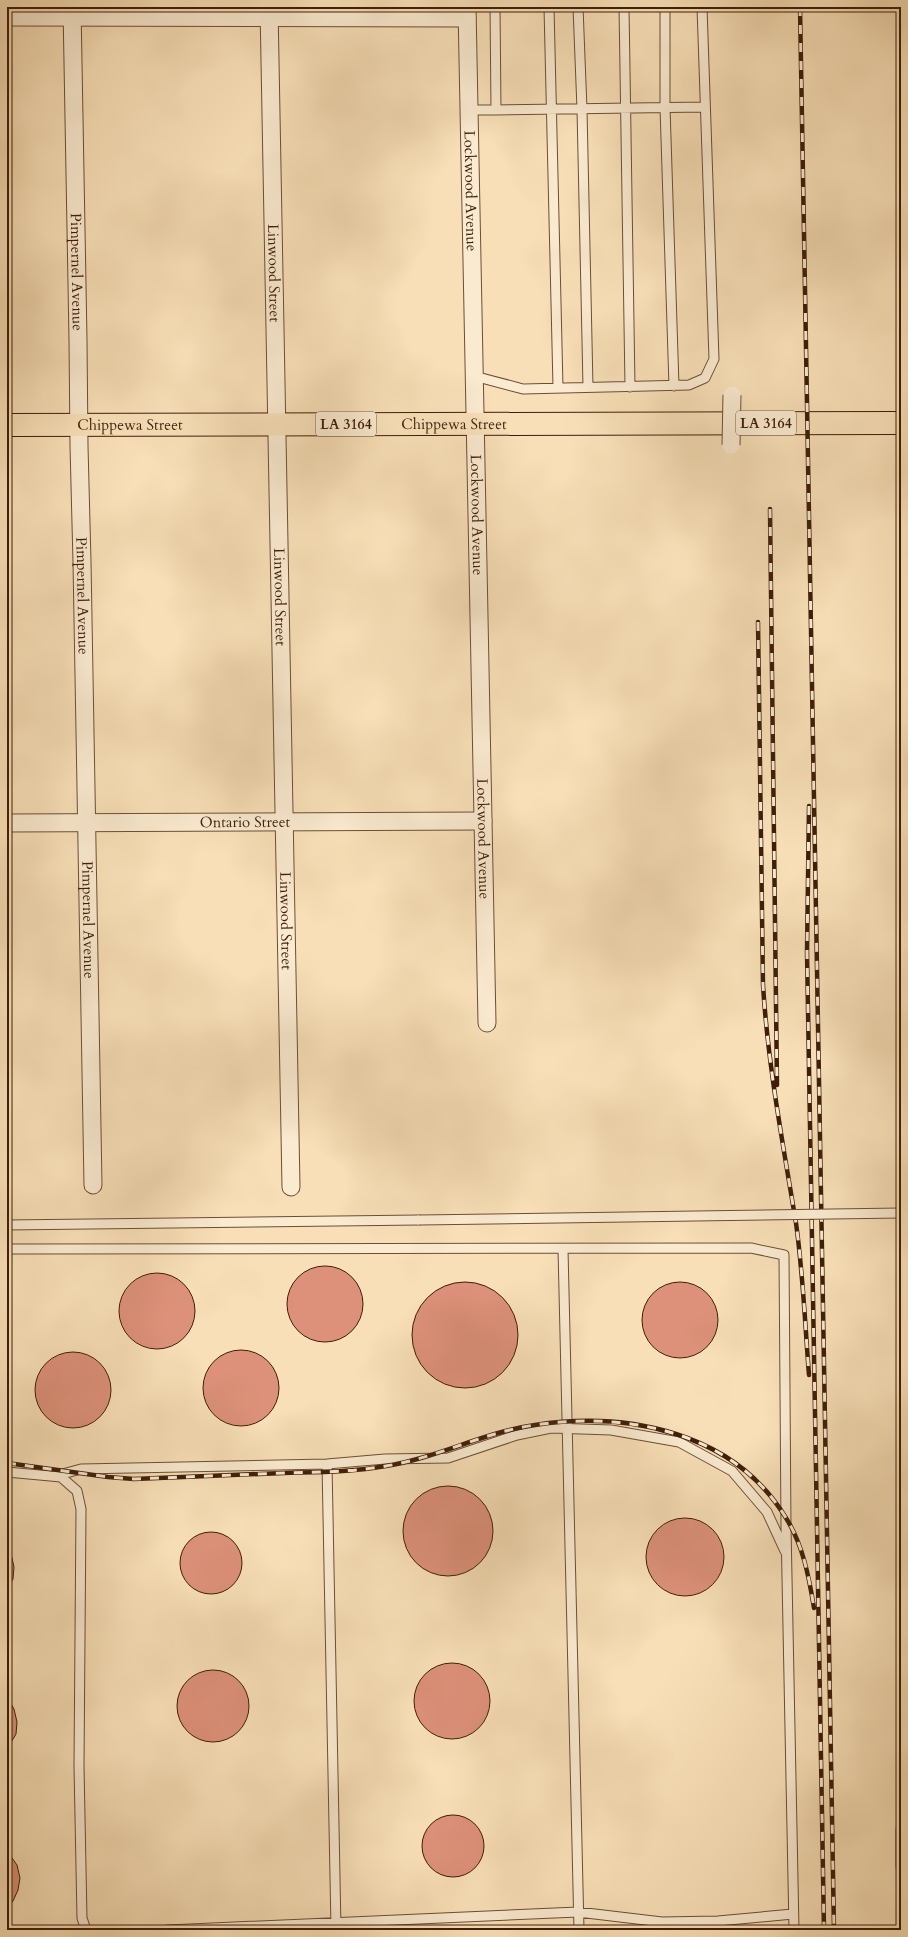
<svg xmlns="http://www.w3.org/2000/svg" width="908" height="1937" font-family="Cardo,serif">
  <rect width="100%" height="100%" fill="#f8dfb7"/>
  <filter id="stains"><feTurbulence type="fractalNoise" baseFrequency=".005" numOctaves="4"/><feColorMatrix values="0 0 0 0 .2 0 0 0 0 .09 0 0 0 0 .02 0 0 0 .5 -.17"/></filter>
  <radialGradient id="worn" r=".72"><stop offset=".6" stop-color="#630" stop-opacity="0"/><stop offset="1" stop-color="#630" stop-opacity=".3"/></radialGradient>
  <path fill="#dd917a" stroke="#3e1e08" d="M287 1304a38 38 0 1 1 76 0a38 38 0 1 1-76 0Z
    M119 1311a38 38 0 1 1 76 0a38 38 0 1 1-76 0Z
    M412 1335a53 53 0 1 1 106 0a53 53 0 1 1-106 0Z
    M642 1320a38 38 0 1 1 76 0a38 38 0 1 1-76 0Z
    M7,1321L10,1328V1340L7,1352Z
    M203 1388a38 38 0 1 1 76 0a38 38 0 1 1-76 0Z
    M35 1390a38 38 0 1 1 76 0a38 38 0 1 1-76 0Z
    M403 1531a45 45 0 1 1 90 0a45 45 0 1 1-90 0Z
    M646 1557a39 39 0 1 1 78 0a39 39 0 1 1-78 0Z
    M180 1563a31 31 0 1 1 62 0a31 31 0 1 1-62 0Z
    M7,1547L11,1554L14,1567L13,1579L7,1590Z
    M414 1701a38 38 0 1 1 76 0a38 38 0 1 1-76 0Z
    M177 1706a36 36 0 1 1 72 0a36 36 0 1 1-72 0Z
    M7,1697L14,1709L17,1722L16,1734L7,1749Z
    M422 1846a31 31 0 1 1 62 0a31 31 0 1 1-62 0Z
    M7,1851L17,1865L20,1878L18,1890L13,1901L7,1908Z"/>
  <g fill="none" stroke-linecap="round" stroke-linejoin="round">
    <defs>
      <path id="lane" d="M549,7L558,387
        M578,7L582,109L588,387
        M624,7L630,387
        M665,7V107L674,386
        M469,110H496L495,7
        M496,110L704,107
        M474,376L523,389L689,385L705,378L714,359L702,7
        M7,1225L419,1220
        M7,1249L751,1248L784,1255L786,1527L794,1930
        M563,1249L579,1930
        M327,1464L336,1929
        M7,1472L61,1477L77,1491L81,1509L79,1766L82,1918L86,1930
        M55,1476L81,1469L327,1464L385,1459L448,1458L517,1435L551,1428L611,1430L679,1442L732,1471L767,1512L785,1551
        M901,1829V1867
        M167,1930L578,1912L662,1922L718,1921L793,1914"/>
      <g id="street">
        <path id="s1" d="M72,7L78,340L79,446L82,562L93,1185"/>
        <path id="s2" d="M269,7L291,1187"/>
        <path id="s3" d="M467,7L487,1023"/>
        <path d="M7,17L467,18"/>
        <path id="s4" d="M7,823L483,821"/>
      </g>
      <g id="primary">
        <path id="s5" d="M7,425L901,423"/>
      </g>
    </defs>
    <use href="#lane" stroke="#6c4e34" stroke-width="11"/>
    <use href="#street" stroke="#6c4e34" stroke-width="19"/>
    <use href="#primary" stroke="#3e1e08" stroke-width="24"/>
    <use href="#lane" stroke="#faead0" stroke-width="9"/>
    <use href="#street" stroke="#faead0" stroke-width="17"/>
    <use href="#primary" stroke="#f8dfb7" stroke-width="22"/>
    <defs>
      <path id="rail" d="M800,7L834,1930
        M770,509L777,1085
        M758,622L763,985C768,1066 783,1144 796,1223C803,1273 805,1324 809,1375
        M809,806L807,952L824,1930
        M7,1463L108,1477L134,1479C184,1477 234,1475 284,1473C318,1472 353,1472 386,1466C437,1458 484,1432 535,1425C628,1411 734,1432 786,1518C803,1545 809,1577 814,1608"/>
    </defs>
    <use href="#rail" stroke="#3e1e08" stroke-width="4.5"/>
    <use href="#rail" stroke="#faead0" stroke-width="3" stroke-dasharray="9" stroke-linecap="butt"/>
    <defs>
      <path id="lane-bridge" d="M419,1220L901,1213"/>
      <path id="street-bridge" d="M731,445L732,395"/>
    </defs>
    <use href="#lane-bridge" stroke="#6c4e34" stroke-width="11" stroke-linecap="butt"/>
    <use href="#street-bridge" stroke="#6c4e34" stroke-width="19" stroke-linecap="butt"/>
    <use href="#lane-bridge" stroke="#faead0" stroke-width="9"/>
    <use href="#street-bridge" stroke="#faead0" stroke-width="17"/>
  </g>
  <g text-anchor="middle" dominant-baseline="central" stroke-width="3" stroke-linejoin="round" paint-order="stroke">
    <g fill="#faead0" stroke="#765b44" stroke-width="1">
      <rect x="736" y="411" width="60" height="24" rx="3"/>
      <rect x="316" y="412" width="60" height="24" rx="3"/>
    </g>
    <g font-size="14" font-weight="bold" fill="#3e1e08">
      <text x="766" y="423">LA 3164</text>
      <text x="346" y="424">LA 3164</text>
    </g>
    <g font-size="15" fill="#3e1e08" stroke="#faead0">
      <text stroke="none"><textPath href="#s3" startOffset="184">Lockwood Avenue</textPath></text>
      <text stroke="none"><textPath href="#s1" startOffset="265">Pimpernel Avenue</textPath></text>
      <text stroke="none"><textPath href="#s2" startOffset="266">Linwood Street</textPath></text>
      <text stroke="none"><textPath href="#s5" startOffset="123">Chippewa Street</textPath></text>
      <text stroke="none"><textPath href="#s5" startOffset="447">Chippewa Street</textPath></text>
      <text stroke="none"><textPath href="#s3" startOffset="508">Lockwood Avenue</textPath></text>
      <text stroke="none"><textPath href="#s1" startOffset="589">Pimpernel Avenue</textPath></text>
      <text stroke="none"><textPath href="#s2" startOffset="590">Linwood Street</textPath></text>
      <text stroke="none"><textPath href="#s4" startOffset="238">Ontario Street</textPath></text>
      <text stroke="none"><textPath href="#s3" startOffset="832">Lockwood Avenue</textPath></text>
      <text stroke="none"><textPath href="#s1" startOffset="913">Pimpernel Avenue</textPath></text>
      <text stroke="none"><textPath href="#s2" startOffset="914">Linwood Street</textPath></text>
    </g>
  </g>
  <rect width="908" height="1937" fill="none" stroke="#f8dfb7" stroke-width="24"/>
  <rect x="8" y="8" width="892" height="1921" fill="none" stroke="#3e1e08" stroke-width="2"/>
  <rect x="12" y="12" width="884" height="1913" fill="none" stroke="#3e1e08"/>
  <rect width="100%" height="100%" filter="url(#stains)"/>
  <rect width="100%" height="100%" fill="url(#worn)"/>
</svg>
